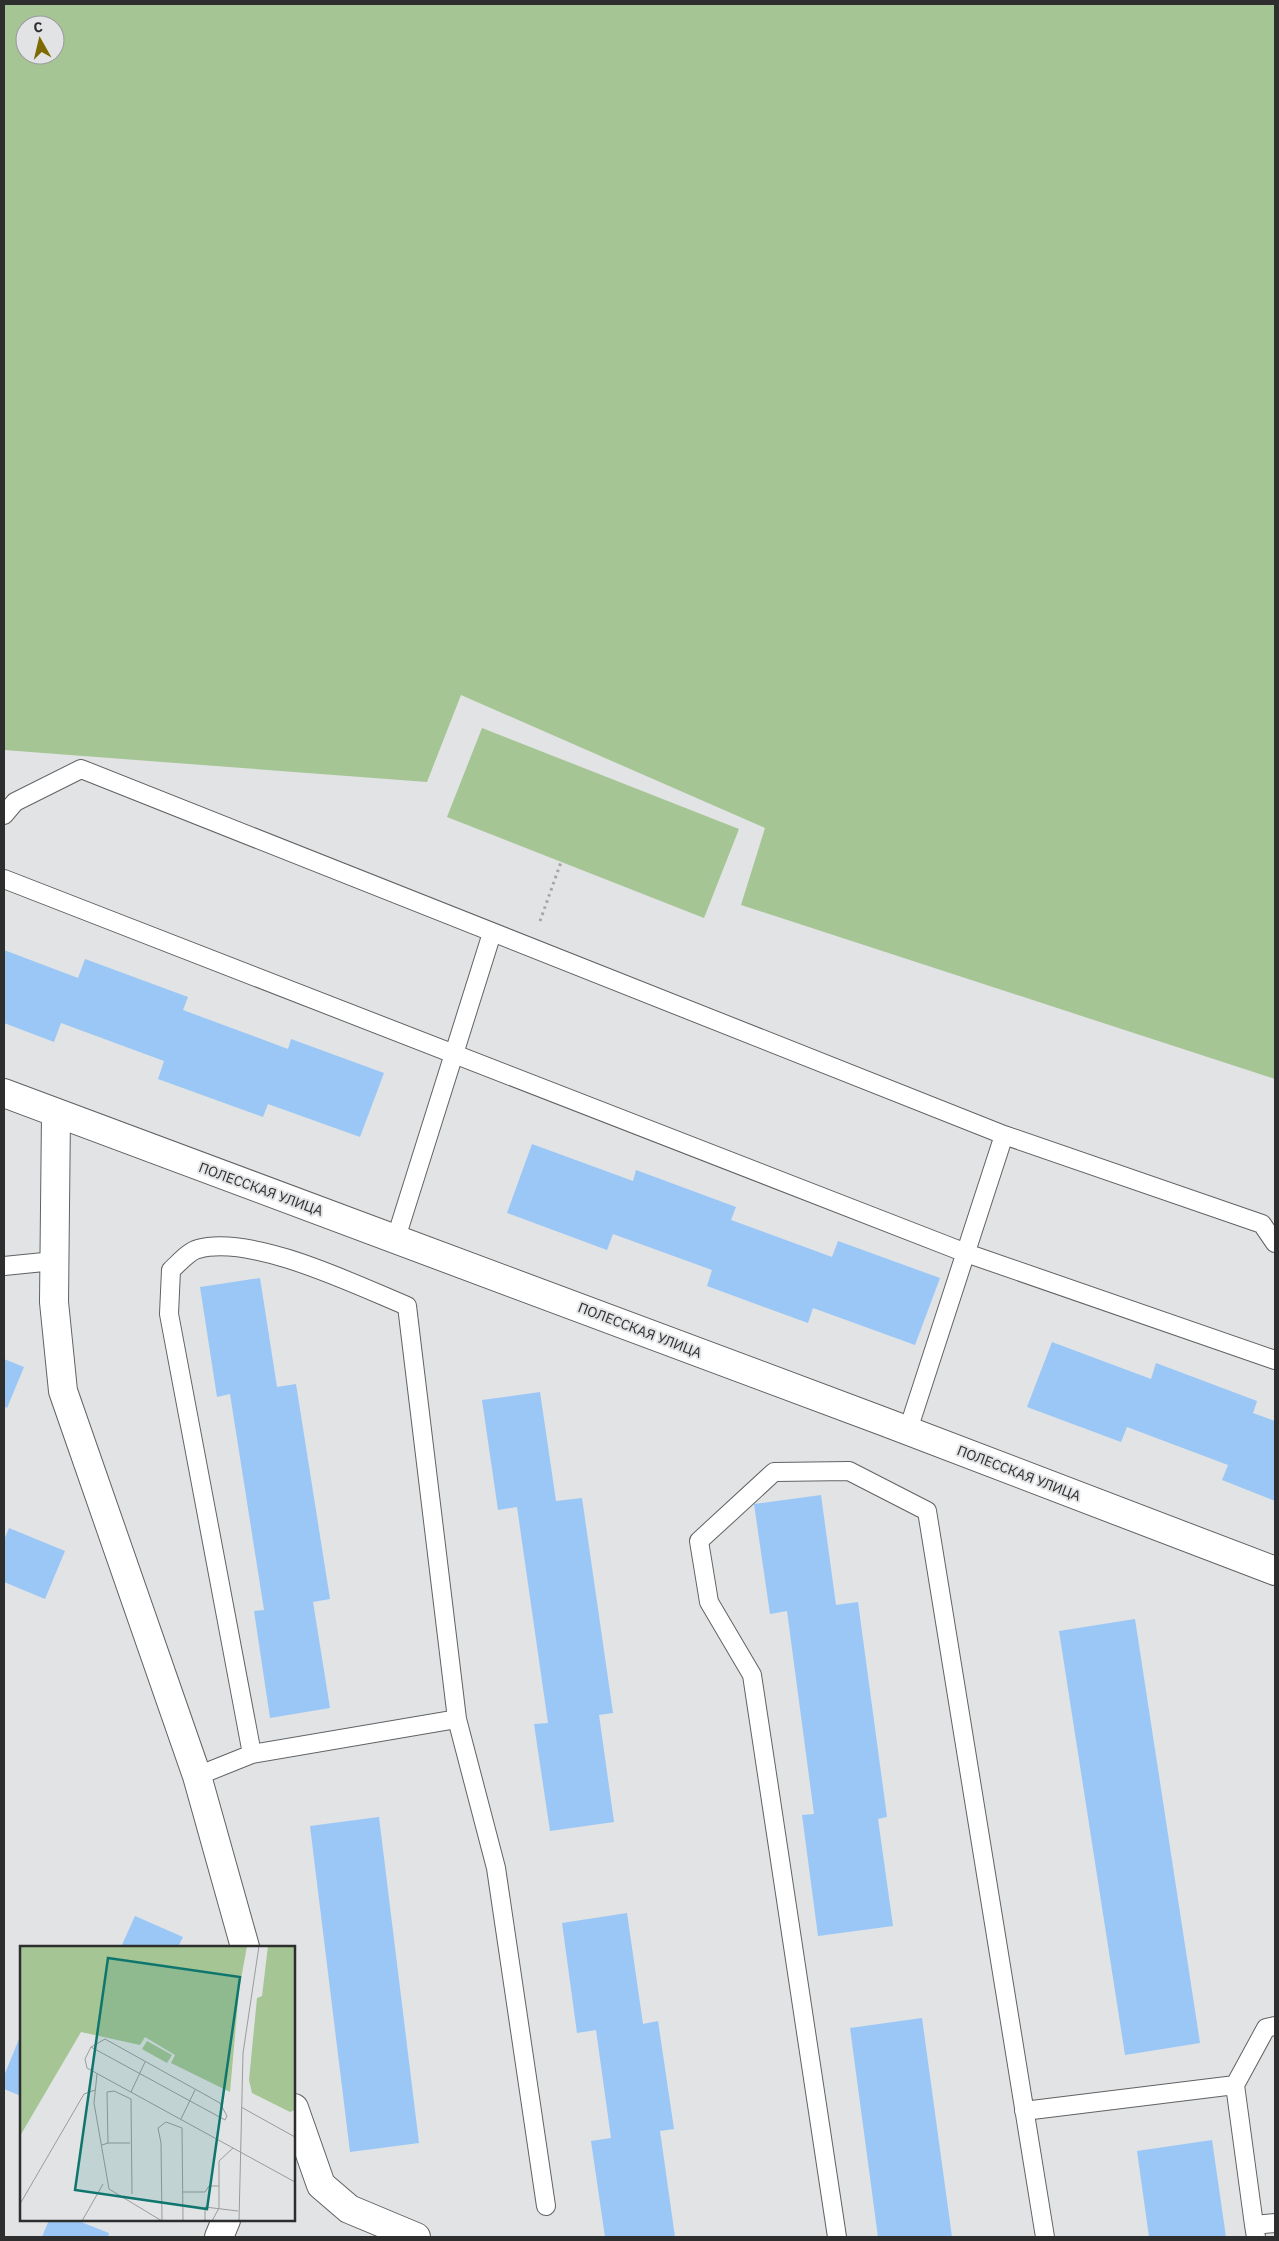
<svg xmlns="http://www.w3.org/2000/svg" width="1279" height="2241" font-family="'IBM Plex Sans',sans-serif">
  <rect width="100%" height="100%" fill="#e1e3e5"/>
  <path fill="#a6c595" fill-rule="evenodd" d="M4,4H1275V1079L741,905L765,828L461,695L427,782L4,750ZM25,25H55V55H25Z
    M482,728L739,829L704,918L447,817Z"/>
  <path fill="#9ac7f6" d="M4,950L78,978L85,959L188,997L183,1010L288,1049L291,1039L384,1073L360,1137L268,1104L263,1117L158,1079L164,1061L61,1023L54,1042L4,1023Z
    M532,1144L633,1181L636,1170L736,1207L731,1220L832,1257L838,1241L940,1278L915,1345L813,1308L808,1323L707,1286L712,1270L613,1234L607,1250L507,1213Z
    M260,1278L277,1387L296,1384L330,1599L313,1602L330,1708L270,1718L254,1611L264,1610L230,1394L217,1397L200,1287Z
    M1052,1342L1151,1379L1156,1363L1257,1401L1253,1413L1275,1421V1501L1222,1480L1228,1465L1127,1427L1121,1442L1027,1407Z
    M4,1359L24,1367L7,1408L4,1406Z
    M540,1392L556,1501L582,1498L613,1713L599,1715L614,1822L550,1831L534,1724L548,1723L517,1507L498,1510L482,1400Z
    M821,1495L836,1605L858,1602L887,1817L878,1819L893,1926L818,1936L802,1815L814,1814L787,1611L770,1614L754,1504Z
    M9,1528L65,1551L45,1599L4,1582V1540Z
    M1135,1619L1200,2043L1125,2055L1059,1631Z
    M379,1817L419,2143L350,2152L310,1826Z
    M627,1913L643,2024L658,2021L674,2129L660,2131L675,2237H605L591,2141L611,2138L596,2030L577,2033L562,1923Z
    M135,1916L183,1937L178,1947H121Z
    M922,2018L952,2237H878L850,2028Z
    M19,2039L21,2040V2096L4,2089V2076Z
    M1212,2140L1226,2237H1149L1137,2151Z
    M49,2220H76L109,2233L108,2237H42Z"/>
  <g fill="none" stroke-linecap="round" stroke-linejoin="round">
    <defs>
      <path id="service" d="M4,815L15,802L81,769L1004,1135L1262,1224L1275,1243
        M4,879L966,1253L1275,1360
        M396,1238L492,933
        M4,1266L54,1261
        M908,1430L1004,1135
        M252,1754L457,1719
        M197,1776L252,1754L169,1314L171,1270C178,1264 189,1251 198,1249C252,1234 356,1285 407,1306L457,1719L496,1868L546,2206
        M1235,2085L1254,2225
        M1024,2111L1235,2085L1266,2028L1275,2026
        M837,2237L752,1675L709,1602L699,1541L774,1472L849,1471L927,1511L1045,2237
        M1256,2237L1254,2225L1275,2223"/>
      <path id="minor" d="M4,1093L885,1422L1275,1571
        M56,1114L54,1302L63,1391L197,1776L245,1947
        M294,2108L321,2185L349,2209L416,2237
        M219,2237L226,2220"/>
    </defs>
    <use href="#service" stroke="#616264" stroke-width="20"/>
    <use href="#minor" stroke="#616264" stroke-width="30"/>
    <path stroke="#a4a5a7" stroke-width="3" stroke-dasharray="2.5 4" stroke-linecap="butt" d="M540,921L561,862"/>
    <use href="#service" stroke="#fff" stroke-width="18"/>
    <use href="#minor" stroke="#fff" stroke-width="28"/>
  </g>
  <g text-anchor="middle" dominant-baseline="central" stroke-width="4" stroke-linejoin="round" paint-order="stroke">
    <g font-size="14" fill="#2e2e2f" stroke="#e1e3e5">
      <text transform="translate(261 1189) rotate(20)">ПОЛЕССКАЯ УЛИЦА</text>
      <text transform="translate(640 1330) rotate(21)">ПОЛЕССКАЯ УЛИЦА</text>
      <text transform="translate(1019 1473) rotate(21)">ПОЛЕССКАЯ УЛИЦА</text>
    </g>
  </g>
  <g transform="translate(20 1946)">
    <rect width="275" height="275" fill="#e1e3e5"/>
    <path d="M0,0H227L219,44L210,146L151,117L155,109L125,91L120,99L61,86L0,190ZM248,0H275V164L270,166L232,147L229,134L237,52L242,50ZM127,95L152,109L147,117L122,103Z" fill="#a6c595"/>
    <path fill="none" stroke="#999b9c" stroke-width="1" d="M71,101L205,174L207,170L200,157L85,93L71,101L65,113L67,122L275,236M77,128L74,157L89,243L142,275M111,146L125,116M221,161L275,191M161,173L175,144M88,197H110M82,199L88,197L87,146L94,145L111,153L112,248M163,246H185L189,240H199M0,258L64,148L75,144M62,275L83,238M142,275L141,197L138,182L146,176L162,182L163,275M185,275V261L218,265M192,275L199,262V215L213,202M219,275L223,107L239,0"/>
    <path fill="#0f766e" fill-opacity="0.15" stroke="#0f766e" stroke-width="2.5" d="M88,12L220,31L187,263L55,244Z"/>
    <rect width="275" height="275" fill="none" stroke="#2e2e2f" stroke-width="2.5"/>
  </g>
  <rect width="1279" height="2241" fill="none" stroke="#2e2e2f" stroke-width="10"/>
  <g transform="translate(40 40) rotate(352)"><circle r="24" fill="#e1e3e5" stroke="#999b9c"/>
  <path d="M0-4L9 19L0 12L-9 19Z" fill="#7e6a02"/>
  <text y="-8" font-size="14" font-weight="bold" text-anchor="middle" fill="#2e2e2f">С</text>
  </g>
</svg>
